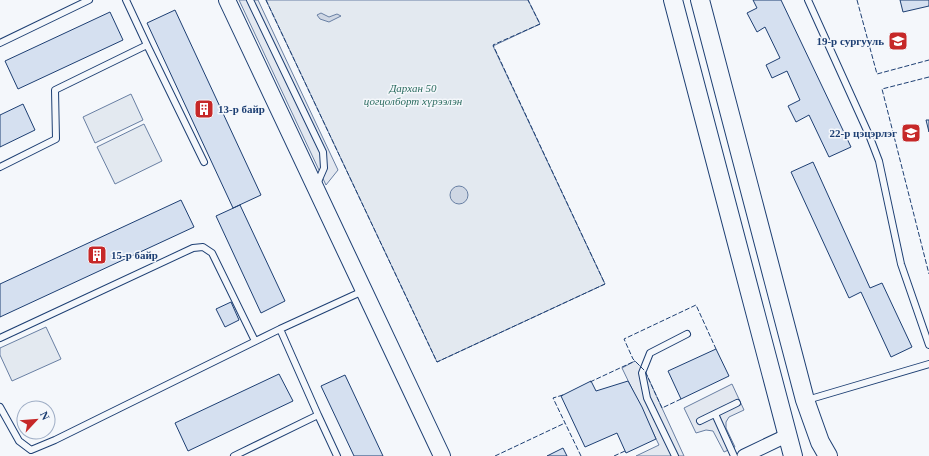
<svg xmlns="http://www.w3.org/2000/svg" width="929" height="456" font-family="'Times New Roman',serif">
  <rect width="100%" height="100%" fill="#f4f7fb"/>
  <path fill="#e3e9f0" stroke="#687fa3" d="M266,0H528L540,24L493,46L605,284L437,362Z
    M131,94L143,120L95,143L83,117Z
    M144,124L162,161L115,184L97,147Z
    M46,327L61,359L12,381L0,355V348Z"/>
  <path fill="#e3e8f0" stroke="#687fa3" d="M239,0H258L338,170L326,185Z
    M635,361L645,371L684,456H636L659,445L622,368Z
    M732,384L744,410L729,417L726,422V428L735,447L724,452L713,431L706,430L696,433L684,408Z"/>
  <path fill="#cfd7e4" stroke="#687fa3" d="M321,13L329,17L337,14L341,16L329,22L320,19L317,15Z
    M450 195a9 9 0 1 1 18 0a9 9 0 1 1-18 0Z"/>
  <path fill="#d5e0f0" stroke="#1d3f73" d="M753,0H781L851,147L829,157L809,115L796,122L788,106L800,100L787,71L772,78L766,65L780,58L765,27L757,32L747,13L757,8Z
    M900,0H929V6L903,12Z
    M175,10L261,195L233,208L147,23Z
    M110,12L123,40L18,89L5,61Z
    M23,104L35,130L0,147V115Z
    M926,120H929V132Z
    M813,162L870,288L882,283L912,347L891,357L861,292L849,298L791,172Z
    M181,200L194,227L0,317V284Z
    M240,205L285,301L261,313L216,216Z
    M231,302L239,320L225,327L216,309Z
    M716,349L729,376L681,399L668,371Z
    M279,374L293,401L188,451L175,423Z
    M345,375L383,456H354L321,386Z
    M591,381L596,391L628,381L642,407L656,439L626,453L617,433L585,447L561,396Z
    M563,448L567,456H547Z"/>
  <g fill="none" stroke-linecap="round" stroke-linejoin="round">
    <defs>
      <path id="service" d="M250,0L323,152L324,168L317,184
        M808,0L869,135L879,161L901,264L929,345
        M0,43L89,0
        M147,45L204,162
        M0,167L56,139L55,90L147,45L126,0
        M0,338L193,248L203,247L212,253L255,341
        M807,400L929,364
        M0,407L19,441L31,450L55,440L280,329
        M715,414L734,456
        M318,415L337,456
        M700,421L737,403
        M234,456L318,415L280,329L363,291
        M675,456L647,398L642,373L650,353L687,334"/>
      <path id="minor" d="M744,456L786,436"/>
      <path id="tertiary" d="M227,0L442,456"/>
      <path id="secondary" d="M673,0L793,456
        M700,0L805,400L820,442L828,456"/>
    </defs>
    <use href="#service" stroke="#1d3f73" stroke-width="8"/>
    <use href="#minor" stroke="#1d3f73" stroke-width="15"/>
    <use href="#tertiary" stroke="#1d3f73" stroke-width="18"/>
    <use href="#secondary" stroke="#1d3f73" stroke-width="20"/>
    <use href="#service" stroke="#f4f7fb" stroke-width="6"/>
    <use href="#minor" stroke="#f4f7fb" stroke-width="13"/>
    <use href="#tertiary" stroke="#f4f7fb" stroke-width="16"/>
    <use href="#secondary" stroke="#f4f7fb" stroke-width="18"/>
    <path stroke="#1d3f73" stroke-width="1" stroke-dasharray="5 2" stroke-linecap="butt" d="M266,0L437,362L605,284L493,45L540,24L528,0
      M857,0L877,74L929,60
      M929,77L882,89L929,274
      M590,382L635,361
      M563,395L553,398L581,456
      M681,399L662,408L645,371L633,359L624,339L696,305L716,349
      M495,456L565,423
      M614,456L625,451"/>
  </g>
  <defs>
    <symbol id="school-square" viewBox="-11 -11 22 22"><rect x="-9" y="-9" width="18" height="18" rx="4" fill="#c62828" stroke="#f4f7fb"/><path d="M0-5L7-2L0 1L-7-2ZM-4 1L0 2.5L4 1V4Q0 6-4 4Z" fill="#fff"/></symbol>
    <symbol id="building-square" viewBox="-11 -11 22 22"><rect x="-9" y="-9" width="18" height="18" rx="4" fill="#c62828" stroke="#f4f7fb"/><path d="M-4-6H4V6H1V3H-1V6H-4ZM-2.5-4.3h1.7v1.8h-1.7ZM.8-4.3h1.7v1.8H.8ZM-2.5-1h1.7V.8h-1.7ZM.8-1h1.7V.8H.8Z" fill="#fff"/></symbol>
  </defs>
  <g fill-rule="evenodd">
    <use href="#school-square" x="887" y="30" width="22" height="22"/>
    <use href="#building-square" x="193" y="98" width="22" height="22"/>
    <use href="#school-square" x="900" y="122" width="22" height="22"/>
    <use href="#building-square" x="86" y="244" width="22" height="22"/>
  </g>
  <g text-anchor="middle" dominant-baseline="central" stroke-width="3" stroke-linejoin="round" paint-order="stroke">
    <g font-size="11" font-weight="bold" fill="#1d3f73" stroke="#f4f7fb" text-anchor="end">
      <text x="884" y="41">19-р сургууль</text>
      <text x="218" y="109" text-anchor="start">13-р байр</text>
      <text x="897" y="133">22-р цэцэрлэг</text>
      <text x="111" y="255" text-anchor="start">15-р байр</text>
    </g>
    <g font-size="11" font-style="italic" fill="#2c6c60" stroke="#f4f7fb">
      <text x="413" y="88">Дархан 50<tspan x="413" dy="13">цогцолборт хүрээлэн</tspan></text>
    </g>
  </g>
  <g transform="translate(36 420) rotate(64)"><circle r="19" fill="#f4f7fb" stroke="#9eadc5"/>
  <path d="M0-3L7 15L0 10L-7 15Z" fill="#c62828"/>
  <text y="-6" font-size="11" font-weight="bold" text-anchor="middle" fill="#1d3f73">N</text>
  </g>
</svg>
